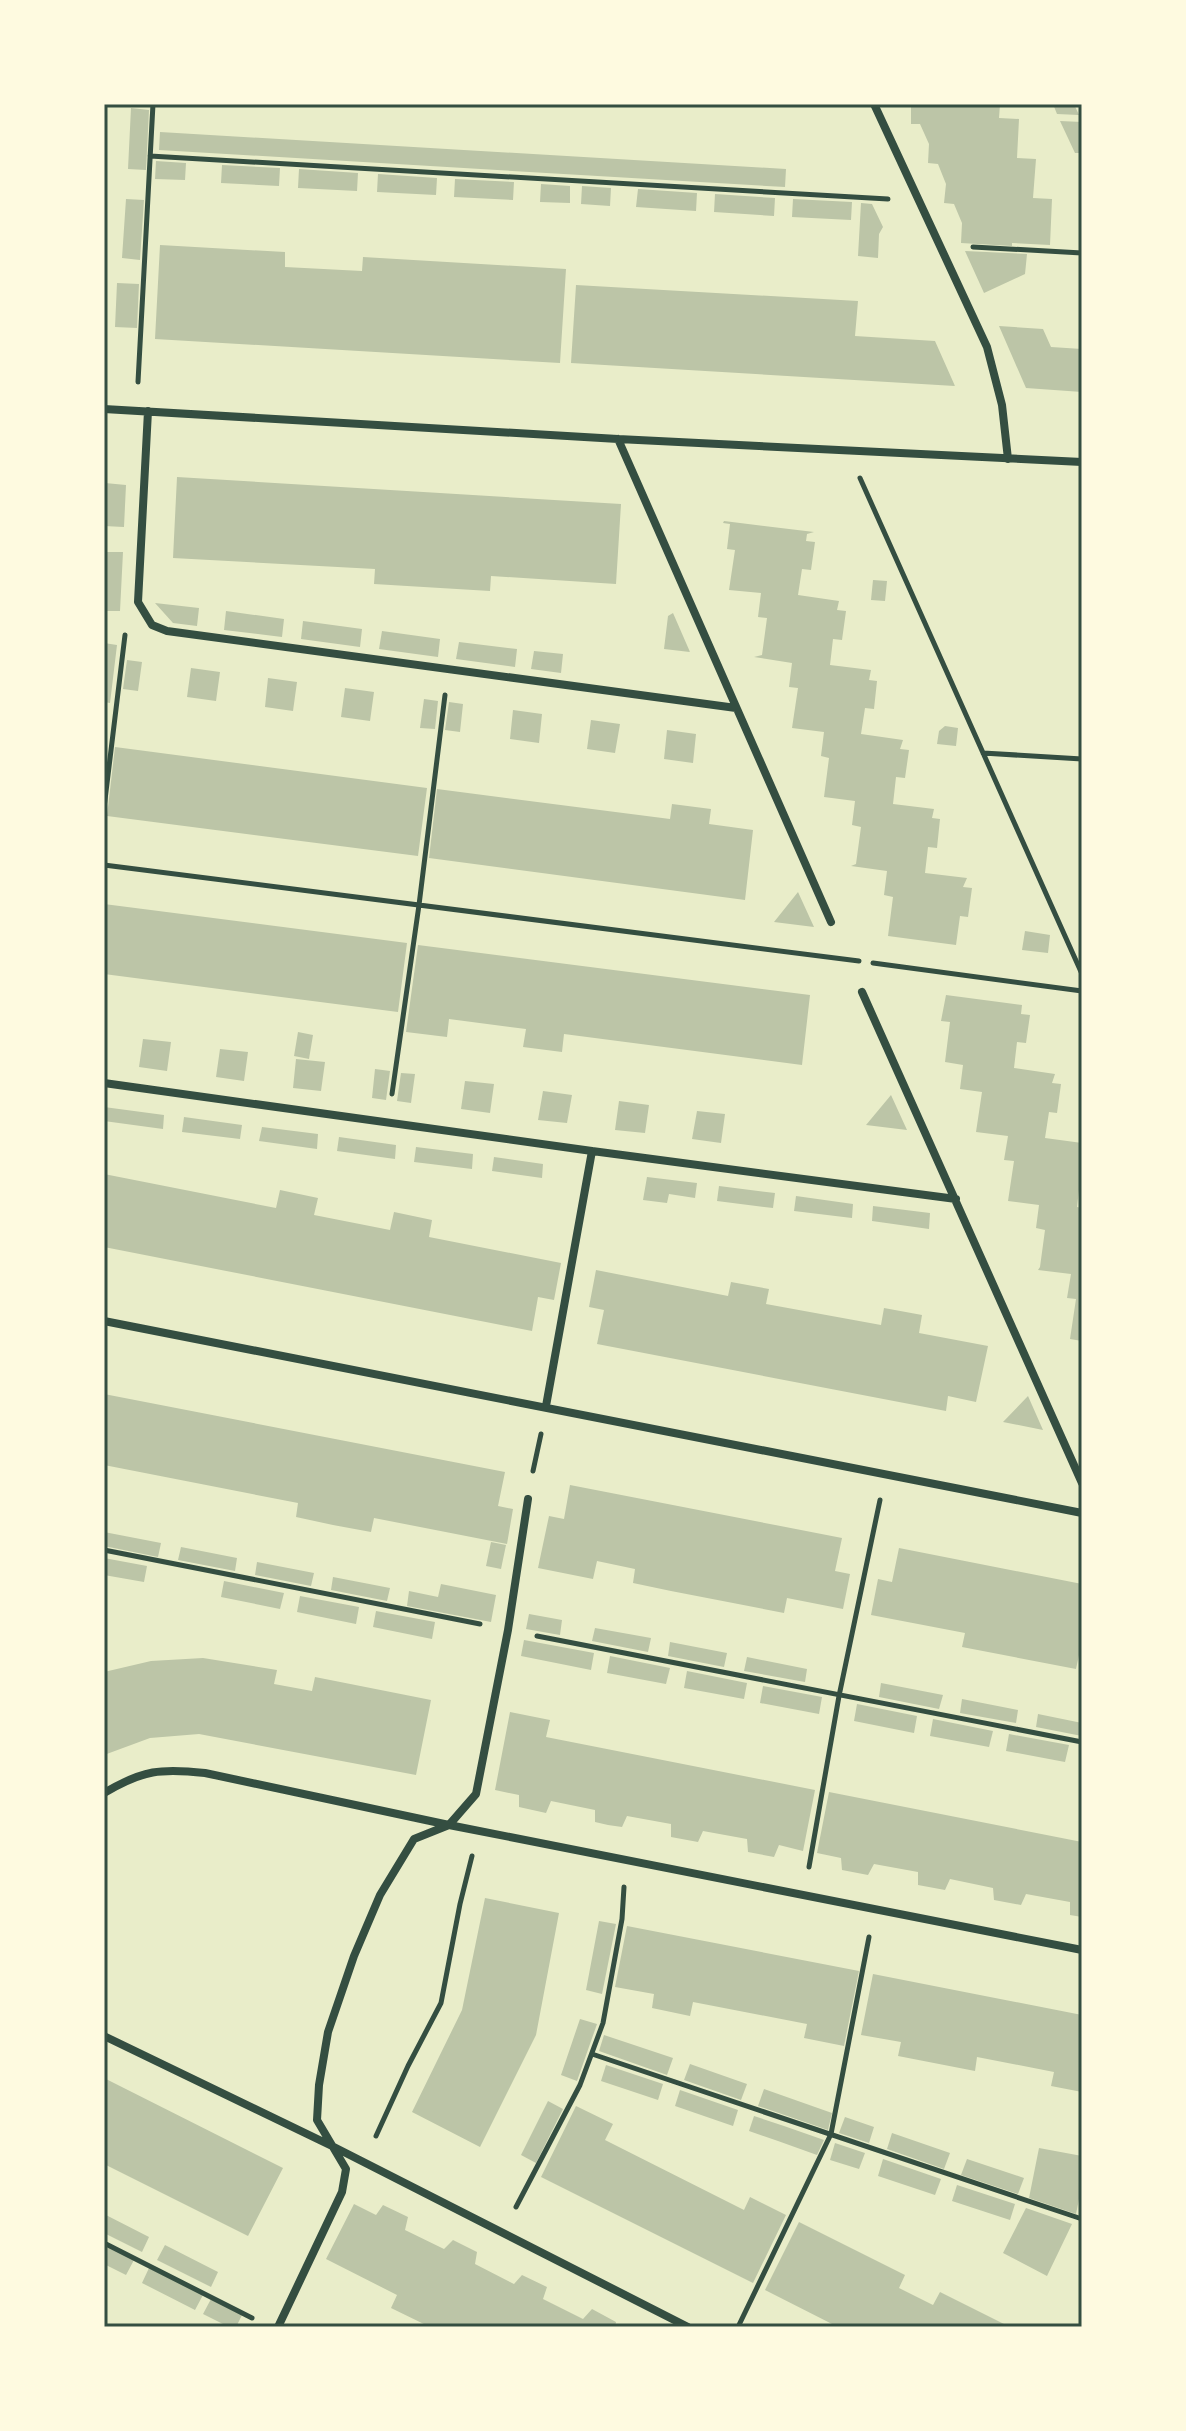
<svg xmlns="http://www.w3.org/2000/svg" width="1186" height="2431" font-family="'Titillium Web',sans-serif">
  <rect width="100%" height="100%" fill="#e9edc9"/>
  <path fill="#bcc5a7" d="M911,104H1000L999,118L1019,119L1017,158L1036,159L1033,198L1052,199L1050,245L1012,243V246L961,243L962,223L954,204L944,203L946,184L938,164L928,163L929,144L920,124H911Z
    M1053,104H1074L1079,115L1057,114Z
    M131,108L149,110L146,170L128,169Z
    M1060,121L1082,122V153H1075Z
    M160,132L786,169L785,187L159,150Z
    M156,161L186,163L185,180L155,179Z
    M222,165L280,168L279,186L221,183Z
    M299,169L358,173L357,191L298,188Z
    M378,174L437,178L436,195L377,192Z
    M455,179L514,182L513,200L454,197Z
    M541,184L570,186V203L540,202Z
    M582,186L611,188L610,206L581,204Z
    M638,189L697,193L696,211L636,207Z
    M715,194L775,198L774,216L714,212Z
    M126,199L144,200L140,260L122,258Z
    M793,199L852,202L851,220L792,217Z
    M861,203L872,204L883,227L879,234L878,258L858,256Z
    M160,245L285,252V267L362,271L363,257L566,269L560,363L155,339Z
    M965,251L1027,254L1025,274L984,293Z
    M117,283L139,284L137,328L115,327Z
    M576,285L858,301L855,336L935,341L955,386L571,363Z
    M999,326L1043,329L1051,347L1082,349V392L1026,388Z
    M177,477L621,504L616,584L491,576L490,591L374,584L375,569L173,558Z
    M105,483L126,485L124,527L104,526Z
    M724,521L814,532L807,534L806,541L815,542L811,570L802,569L798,595L839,601L837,610L846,611L842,640L833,639L830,665L871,670L869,680L877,681L874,709L865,708L861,734L903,740L900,749L909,750L905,778L896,777L893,804L934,809L932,818L940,819L937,848L928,847L925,873L967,878L963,887L972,888L968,917L960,916L956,945L888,936L893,897L884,895L887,871L851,866L856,864L861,827L852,825L855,801L824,797L829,758L821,756L824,732L792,728L798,688L789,687L792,663L754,657L762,655L767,618L758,617L761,593L729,590L735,550L727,549L730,524L723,523Z
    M105,552H123L120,611H104Z
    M873,580L887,581L885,601L871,600Z
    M155,603L199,608L197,626L173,623Z
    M226,611L284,619L282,637L224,630Z
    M673,613L690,652L664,649L668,616Z
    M303,621L362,629L360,647L301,639Z
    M382,631L440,639L438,657L379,649Z
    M459,642L517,649L515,667L456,659Z
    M104,643L117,645L110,703L104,702Z
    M534,651L563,654L561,673L531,669Z
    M127,660L142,662L138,691L123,689Z
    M191,668L220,672L216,701L187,697Z
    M268,678L297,682L293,711L265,707Z
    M345,688L374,692L370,721L341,717Z
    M424,699L438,701L435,729L420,728Z
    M449,702L463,704L460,732L445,730Z
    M513,710L542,714L539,743L510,739Z
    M591,720L620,724L615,753L587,749Z
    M945,726L958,728L956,746L937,744L939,731Z
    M667,730L696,734L693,763L664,759Z
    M115,747L427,788L418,856L107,816Z
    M437,789L670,819L672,804L711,809L709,824L753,830L745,900L429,858Z
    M798,892L814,927L774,922Z
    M104,904L407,943L398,1012L104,974Z
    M1025,931L1050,935L1048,953L1022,950Z
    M418,945L810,995L802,1065L564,1034L562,1052L523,1047L526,1029L449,1019L447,1037L406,1032Z
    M946,995L1022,1005L1021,1014L1030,1015L1026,1043L1017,1042L1014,1068L1055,1074L1052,1083L1061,1084L1057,1113L1049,1112L1045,1138L1082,1143V1181H1080L1077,1207L1082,1208V1341L1070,1339L1076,1299L1067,1298L1071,1274L1038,1270L1040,1267L1045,1230L1036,1228L1039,1205L1008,1201L1014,1161L1004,1160L1008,1136L976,1132L982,1092L960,1089L963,1065L945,1062L950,1022L941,1021Z
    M298,1032L313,1035L309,1059L294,1056Z
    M143,1039L171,1042L167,1071L139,1067Z
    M220,1049L248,1052L244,1081L216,1077Z
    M296,1059L325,1062L321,1091L293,1088Z
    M375,1069L390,1071L386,1100L372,1098Z
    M401,1073L415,1074L411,1103L397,1101Z
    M465,1081L494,1084L490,1113L461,1109Z
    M543,1091L572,1095L567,1123L538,1120Z
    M891,1095L907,1130L866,1125Z
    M619,1101L649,1105L645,1133L615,1130Z
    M104,1107L164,1115L163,1129L104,1121Z
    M697,1111L725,1114L721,1143L692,1139Z
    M184,1117L242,1125L240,1139L182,1132Z
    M262,1127L318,1134L317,1149L259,1141Z
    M339,1137L396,1145L395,1159L337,1151Z
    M416,1147L473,1154L472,1169L414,1162Z
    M494,1157L543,1164L542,1178L492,1171Z
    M104,1174L276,1208L280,1190L318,1198L314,1215L390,1230L394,1212L432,1220L429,1237L561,1263L554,1300L538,1297L532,1331L104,1247Z
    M647,1177L697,1183L695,1198L669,1194L667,1203L643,1200Z
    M719,1186L775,1193L773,1208L717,1201Z
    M796,1196L853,1204L852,1218L794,1211Z
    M873,1206L930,1213L929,1229L872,1221Z
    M596,1270L728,1296L731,1282L769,1289L766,1304L881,1325L884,1308L922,1315L919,1333L988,1346L976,1402L948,1396L946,1411L597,1344L604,1310L589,1307Z
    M104,1394L505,1472L498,1506L513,1509L507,1544L374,1518L371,1532L333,1525L296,1517L298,1503L104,1465Z
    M1028,1396L1043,1430L1003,1422Z
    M570,1485L842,1538L835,1571L850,1574L843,1609L787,1598L784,1613L671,1591L633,1583L635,1569L597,1561L593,1579L538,1568L549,1516L564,1519Z
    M104,1532L161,1543L158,1557L104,1546Z
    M491,1542L506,1545L501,1569L486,1566Z
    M181,1547L237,1558L235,1571L178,1560Z
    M899,1548L1082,1584V1656L1079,1655L1076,1669L962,1647L965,1633L871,1615L878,1579L892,1582Z
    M104,1558L147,1566L144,1582L104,1575Z
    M257,1562L314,1573L311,1586L255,1575Z
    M333,1577L390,1588L387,1601L331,1590Z
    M224,1581L284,1593L280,1609L221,1597Z
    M441,1584L496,1595L491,1622L407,1606L409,1591L438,1597Z
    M300,1596L359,1607L356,1624L297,1612Z
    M376,1611L435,1622L432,1639L373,1627Z
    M529,1614L562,1620L560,1635L526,1629Z
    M595,1628L651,1638L648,1652L592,1641Z
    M524,1640L594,1653L591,1670L521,1656Z
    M670,1642L727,1653L724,1667L668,1656Z
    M610,1656L670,1668L666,1684L607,1673Z
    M747,1657L807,1669L805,1682L744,1671Z
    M203,1658L277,1670L274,1684L312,1691L315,1677L431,1700L416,1775L199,1734L150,1738L104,1755V1672L151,1661Z
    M687,1671L747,1683L744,1699L684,1688Z
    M881,1683L943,1695L939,1709L879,1697Z
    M763,1686L822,1697L819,1714L760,1703Z
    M962,1699L1018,1710L1016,1723L960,1713Z
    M857,1704L917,1716L914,1733L854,1721Z
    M510,1712L550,1720L546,1737L815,1790L803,1851L779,1845L774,1857L748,1852L747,1839L703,1831L698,1842L671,1837V1824L627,1816L622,1827L608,1825L595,1822V1810L551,1801L546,1813L519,1807V1795L495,1790Z
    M1038,1714L1082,1723V1736L1036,1727Z
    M933,1719L993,1731L989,1747L930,1736Z
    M1009,1734L1069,1745L1065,1762L1006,1751Z
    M829,1792L1082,1842V1917L1070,1915V1902L1026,1894L1021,1905L994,1900L993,1888L950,1879L945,1890L918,1885V1872L874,1864L868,1875L842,1870L841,1858L817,1853Z
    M485,1898L559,1913L536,2035L480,2147L412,2112L462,2010Z
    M599,1921L616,1924L602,1994L586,1990Z
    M627,1926L859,1971L844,2046L804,2038L807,2024L693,2002L690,2016L652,2008L654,1994L615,1987Z
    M873,1974L1082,2015V2092L1051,2086L1054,2072L977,2057L975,2071L898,2056L901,2042L861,2035Z
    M580,2019L597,2024L577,2081L561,2075Z
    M604,2035L673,2058L667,2075L599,2051Z
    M690,2064L747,2084L741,2100L684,2080Z
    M606,2065L663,2084L658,2100L601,2081Z
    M104,2078L283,2168L248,2236L104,2164Z
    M764,2089L832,2113L828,2130L758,2106Z
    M680,2090L738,2110L733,2126L675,2106Z
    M548,2101L563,2109L536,2163L521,2155Z
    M576,2106L613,2124L605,2140L744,2210L750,2197L786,2215L753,2283L541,2177Z
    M754,2116L784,2126L824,2140L817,2155L778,2141L749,2131Z
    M845,2117L874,2127L869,2143L839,2133Z
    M892,2133L950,2153L944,2169L887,2149Z
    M835,2143L865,2153L859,2169L830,2160Z
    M1039,2148L1082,2156V2184L1076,2214L1029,2198Z
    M883,2159L941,2179L935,2195L878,2176Z
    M967,2159L1024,2178L1018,2194L961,2175Z
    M957,2185L1015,2204L1010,2220L952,2201Z
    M354,2204L376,2215L383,2205L408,2217L405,2230L444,2249L453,2240L477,2252L475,2264L514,2284L522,2275L547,2287L543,2299L583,2319L592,2309L616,2322L615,2327H430L391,2308L397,2295L326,2259Z
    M1026,2208L1072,2224L1047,2276L1003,2253Z
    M104,2214L149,2237L142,2252L104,2233Z
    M799,2222L905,2275L899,2288L933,2305L940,2292L1010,2327L836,2326L765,2290Z
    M104,2245L134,2260L126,2275L104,2264Z
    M165,2245L218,2272L211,2287L157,2260Z
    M149,2268L203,2295L195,2310L142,2283Z
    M211,2299L242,2315L236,2327H229L203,2314Z"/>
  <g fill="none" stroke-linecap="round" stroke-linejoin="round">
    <path stroke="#344e41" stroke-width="5" d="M150,156L888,199
      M973,247L1082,253
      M138,382L153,104
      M860,478L1082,974
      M983,753L1082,759
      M104,808L125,635
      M104,865L859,961
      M873,963L1082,991
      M392,1094L419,905L445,695
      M533,1471L541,1434
      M104,1550L480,1624
      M537,1636L1082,1742
      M809,1867L839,1696L880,1500
      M592,2054L1082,2219
      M376,2136L408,2066L441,2003L460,1904L472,1856
      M516,2207L580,2085L603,2023L622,1919L624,1887
      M104,2243L252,2318
      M738,2327L831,2134L869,1937"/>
    <path stroke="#344e41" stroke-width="8" d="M874,104L987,347L1002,405L1008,459
      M104,409L618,439L1082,462
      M148,411L138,602L152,625L167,631L736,708
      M618,439L831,922
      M862,992L1082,1483
      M104,1083L592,1151L956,1199
      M104,1321L1082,1513
      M546,1406L592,1151
      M104,1793C143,1770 161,1768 205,1773L449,1825L1082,1950
      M104,2036L334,2147L688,2327
      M278,2327L342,2192L346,2169L317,2120L319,2085L328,2032L354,1956L380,1895L414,1839L449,1825L476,1794L508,1630L528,1499"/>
  </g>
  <rect width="1186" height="2431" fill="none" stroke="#fefae0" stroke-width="212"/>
  <rect x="106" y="106" width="974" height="2219" fill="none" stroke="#344e41" stroke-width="3"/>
</svg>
